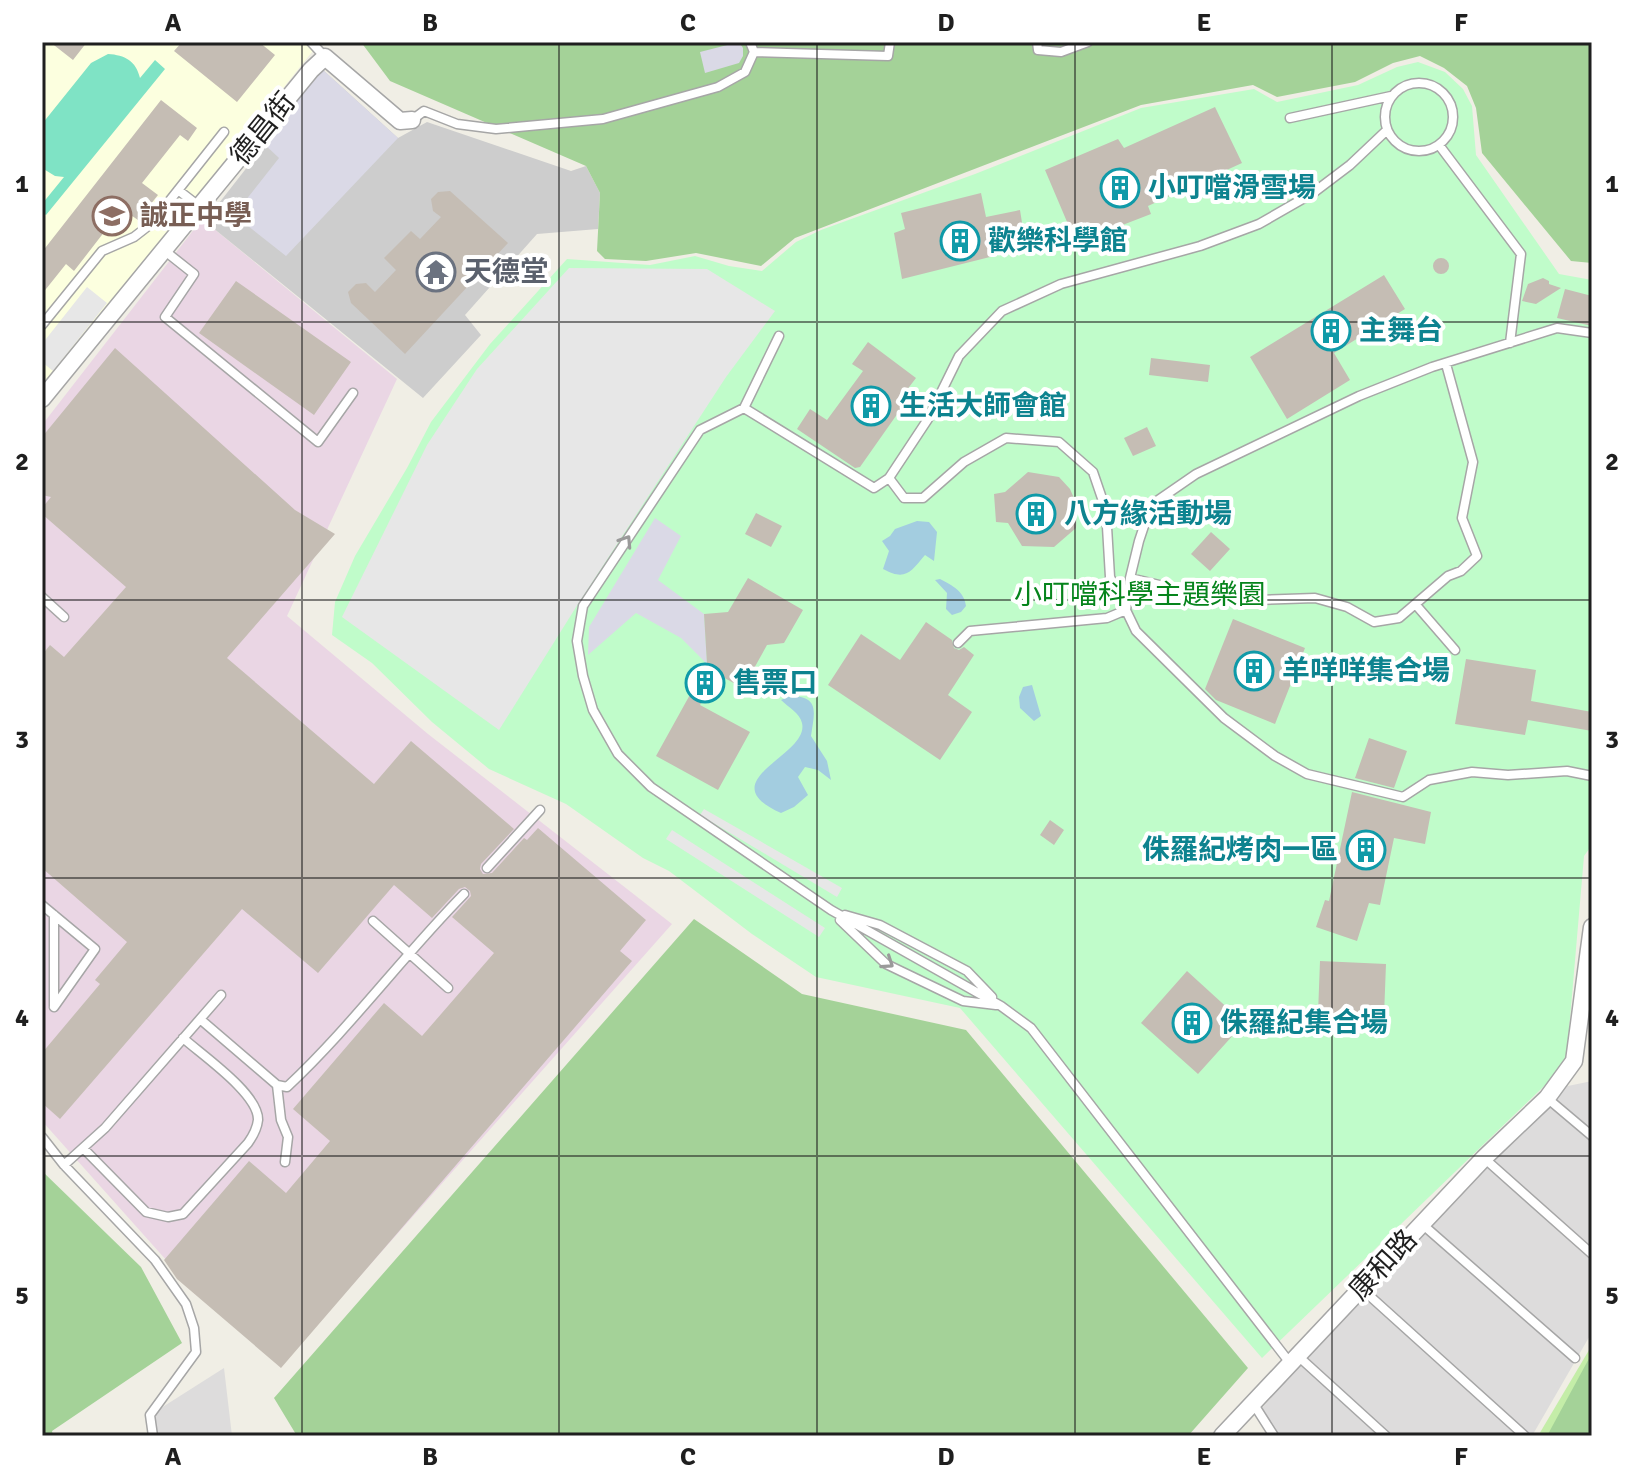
<svg xmlns="http://www.w3.org/2000/svg" width="1634" height="1478" font-family="Signika,'Noto Sans TC',sans-serif">
  <rect width="100%" height="100%" fill="#f0eee5"/>
  <path fill="#dddcdc" d="M1592,1081V1332L1532,1436H1268L1256,1415L1321,1340L1563,1087Z
    M224,1368L232,1436H157L150,1415Z"/>
  <path fill="#ead6e4" d="M202,219L397,379L287,616L428,734L672,924L283,1363L184,1280L42,1121V425Z"/>
  <path fill="#fcffdf" d="M42,42H320L42,390Z"/>
  <path fill="#cdcdcd" d="M323,70L398,138L427,122L571,171L586,166L600,193L598,229L537,234L465,315L481,335L423,398L202,219L216,207Z"/>
  <path fill="#c4eda8" d="M1592,1345V1436H1538Z"/>
  <path fill="#a4d298" d="M361,42H1592V263L1571,261L1482,153L1476,108L1467,86L1444,68L1420,56L1393,63L1355,82L1277,97L1253,85L1141,105L795,238L761,266L696,253L646,261L605,259L597,251L600,193L586,166L390,81Z
    M694,919L802,994L966,1030L1248,1368L1188,1436H297L274,1398Z
    M42,1171L141,1267L182,1343L52,1431L53,1436H42Z
    M1592,1353V1436H1547Z"/>
  <path fill="#c0fcca" d="M1418,62L1445,72L1463,89L1472,106L1476,155L1559,274L1592,280V845L1584,856L1566,1065L1262,1358L960,1008L816,977L752,934L669,871L643,858L566,804L489,769L432,722L372,663L332,635L335,602L355,556L407,468L431,422L490,344L567,259L650,265L695,256L729,266L762,271L796,242L821,230L975,174L1141,108L1254,89L1277,102L1358,85L1397,67Z"/>
  <path fill="#7fe3c5" d="M108,54C125,55 136,61 140,78L155,60L165,69L46,215L42,212V204L64,177L55,176L42,168V124L91,63Z"/>
  <path fill="#e7e7e7" d="M569,268L707,269L775,311L726,377L578,604L499,730L342,617L427,445L477,369Z
    M87,287L107,303L53,371L42,362V344Z
    M704,809L842,888L837,897L700,815Z
    M672,830L825,928L819,937L666,839Z"/>
  <path fill="#dad9e6" d="M739,42L743,48V56L739,63L705,73L700,52Z
    M323,70L398,138L286,256L234,215L279,158L262,142Z
    M655,518L681,536L658,580L704,614L707,664L681,638L636,613L588,655L589,627Z"/>
  <path fill="#a3cde0" d="M917,521L929,522L937,532L934,561L925,555C910,573 905,581 883,569L889,551L882,541L890,536L895,529Z
    M940,579C953,586 964,591 966,606L961,612L952,615L946,609L947,593L935,580Z
    M1032,685L1041,716L1034,721L1020,708L1019,697L1023,687Z
    M790,696C821,696 814,714 811,736L827,761L831,780L818,770L805,767L798,777L808,795L794,807L781,813C708,780 810,756 802,723C800,713 788,707 781,700Z"/>
  <path fill="#c5bdb4" d="M50,42H87L73,60Z
    M182,42H259L275,55L237,102L174,51Z
    M161,100L197,128L188,141L180,135L142,183L158,195L138,220L122,209L74,271L66,264L42,294V252Z
    M1215,107L1242,163L1148,206L1151,214L1076,243L1045,170L1118,139L1124,148Z
    M450,191L508,243L405,354L351,303L348,292L356,284L366,283L375,292L396,270L384,258L411,231L420,239L441,217L433,211L431,199L438,192Z
    M981,193L986,217L1020,210L1026,248L902,279L894,233L905,229L901,213Z
    M1433 266a8 8 0 1 1 16 0a8 8 0 1 1-16 0Z
    M1384,275L1405,309L1334,353L1350,380L1287,419L1250,357Z
    M1543,278L1549,281V284L1561,288L1536,304L1522,301L1528,284Z
    M236,281L351,362L314,415L199,333Z
    M1565,289L1592,296V326L1557,318Z
    M868,342L916,378L900,399L905,403L860,467L855,468L797,429L810,409L827,420L863,371L852,364Z
    M115,348L295,510L335,534L227,658L374,784L411,741L514,829L481,864L480,869L483,874L492,873L524,838L527,840L538,828L646,920L620,951L632,961L281,1368L177,1279L164,1260L249,1161L286,1193L330,1141L293,1109L384,1003L422,1036L494,953L452,917L471,896L470,891L465,887L459,889L432,918L394,885L318,973L242,909L60,1119L42,1103V1053L100,984L95,980L127,942L42,868V655L50,645L64,657L126,587L42,514V508L51,497L42,495V437Z
    M1151,358L1210,365L1208,382L1149,375Z
    M1147,427L1156,446L1133,456L1124,438Z
    M1028,472L1059,477L1070,489L1077,505L1076,528L1054,547L1022,546L1008,523L996,522L994,494L1005,492Z
    M756,513L782,526L771,547L745,534Z
    M1211,532L1230,549L1210,571L1191,554Z
    M748,578L803,610L784,643L767,645L743,688L717,674L700,705L750,732L718,790L656,756L707,664L704,614L728,612Z
    M1233,619L1305,648L1275,724L1216,700L1205,689Z
    M926,622L952,640L954,648L959,650L964,647L974,655L948,695L972,712L940,760L828,685L861,634L900,660Z
    M1466,659L1536,670L1531,701L1592,712V731L1528,720L1525,735L1455,724Z
    M1369,738L1407,751L1394,788L1355,778Z
    M1352,792L1431,812L1425,844L1394,838L1380,905L1369,903L1357,941L1316,927L1325,900L1329,901Z
    M1050,820L1064,830L1054,845L1040,835Z
    M1320,961L1386,964L1384,1016L1318,1014Z
    M1187,971L1244,1023L1198,1074L1141,1023Z"/>
  <g fill="none" stroke-linecap="round" stroke-linejoin="round">
    <defs>
      <path id="service" d="M311,42L325,57
        M1037,42L1038,50L1061,52L1088,42
        M754,52L888,56L890,42
        M1385 117a34 34 0 1 1 68 0a34 34 0 1 1-68 0Z
        M1290,118L1391,96
        M412,120L424,111L457,124L496,129L603,119L718,87L745,72L754,52L750,42
        M1439,145L1521,254L1510,343
        M178,190L200,207
        M165,251L194,274L165,317L318,442L353,393
        M42,325L102,251L134,237L152,223L224,132
        M779,336L744,408L700,430L583,606L577,641L583,676L593,710L618,754L651,787L831,910L1001,1006L1031,1028L1290,1363
        M744,408L874,488L889,478L928,419L959,356L1002,311L1061,284L1200,246L1259,224L1313,193L1350,165L1387,130
        M889,478L904,498H923L964,462L1006,438L1059,442L1093,472L1106,510L1110,577L1136,631L1224,718L1275,756L1307,774L1403,797L1429,780L1472,772L1508,775L1567,771L1592,776
        M1130,578L1226,601L1315,598L1347,607L1374,622L1399,618L1448,576L1461,571L1477,556L1462,518L1473,462L1446,364
        M42,597L64,617
        M1416,605L1455,650
        M958,643L970,631L1107,618L1126,610L1130,578L1139,541L1151,505L1196,474L1359,396L1432,367L1557,328L1592,333
        M487,868L540,810
        M42,905L95,949L54,1007
        M54,915V1006
        M845,915L880,925L967,971L992,997
        M840,920L886,964L963,1001L996,1005
        M373,921L448,988
        M200,1019L277,1085L287,1087C351,1027 402,957 464,894
        M277,1085L281,1120L288,1137L285,1162
        M1547,1098L1592,1136
        M42,1137L64,1165L155,1260L186,1304L194,1328L196,1352L150,1415L153,1436
        M83,1148L146,1212L168,1217L183,1214L248,1143C253,1136 257,1129 258,1120C259,1094 202,1055 183,1038
        M1484,1158L1592,1254
        M64,1165L105,1128L221,995
        M1422,1224L1575,1358
        M1362,1289L1525,1436
        M1298,1356L1386,1436
        M1253,1403L1274,1436"/>
      <path id="minor" d="M42,399L311,70L325,57L400,121L412,120
        M1222,1436L1484,1158L1547,1098L1574,1061L1592,927"/>
    </defs>
    <use href="#service" stroke="#a6a6a6" stroke-width="11"/>
    <use href="#minor" stroke="#a6a6a6" stroke-width="19"/>
    <use href="#service" stroke="#fff" stroke-width="8"/>
    <use href="#minor" stroke="#fff" stroke-width="16"/>
  </g>
  <defs><path id="oneway-chevron" d="M-2-3.5L2.5 0L-2 3.5" fill="none" stroke-width="1.6" stroke-linecap="round" stroke-linejoin="round" transform="scale(2)"/></defs>
  <g stroke="#9a9a9a">
    <use href="#oneway-chevron" transform="translate(626 541) rotate(-57)"/>
    <use href="#oneway-chevron" transform="translate(888 963) rotate(34)"/>
  </g>
  <path fill="none" stroke="#1f1f1f" stroke-width="2" stroke-opacity="0.55" d="M302,42V1436M559,42V1436M817,42V1436M1075,42V1436M1332,42V1436M42,322H1592M42,600H1592M42,878H1592M42,1156H1592"/>
  <defs>
    <symbol id="building-ring" viewBox="-11 -11 22 22"><circle r="9.5" fill="#fff" stroke="#0f9aa8" stroke-width="1.5"/><path d="M-4-6H4V6H1V3H-1V6H-4ZM-2.5-4.3h1.7v1.8h-1.7ZM.8-4.3h1.7v1.8H.8ZM-2.5-1h1.7V.8h-1.7ZM.8-1h1.7V.8H.8Z" fill="#0f9aa8"/></symbol>
    <symbol id="school-ring" viewBox="-11 -11 22 22"><circle r="9.5" fill="#fff" stroke="#8d6e63" stroke-width="1.5"/><path d="M0-5L7-2L0 1L-7-2ZM-4 1L0 2.5L4 1V4Q0 6-4 4Z" fill="#8d6e63"/></symbol>
    <symbol id="temple-ring" viewBox="-11 -11 22 22"><circle r="9.5" fill="#fff" stroke="#6b7280" stroke-width="1.5"/><path d="M0-6L5-2H3V0L6.5 2.5H4V6H1.5V3h-3V6H-4V2.5H-6.5L-3 0V-2H-5Z" fill="#6b7280"/></symbol>
  </defs>
  <g fill-rule="evenodd">
    <use href="#building-ring" x="1098" y="166" width="44" height="44"/>
    <use href="#school-ring" x="90" y="194" width="44" height="44"/>
    <use href="#building-ring" x="938" y="219" width="44" height="44"/>
    <use href="#temple-ring" x="414" y="250" width="44" height="44"/>
    <use href="#building-ring" x="1309" y="309" width="44" height="44"/>
    <use href="#building-ring" x="849" y="384" width="44" height="44"/>
    <use href="#building-ring" x="1014" y="492" width="44" height="44"/>
    <use href="#building-ring" x="1232" y="649" width="44" height="44"/>
    <use href="#building-ring" x="683" y="661" width="44" height="44"/>
    <use href="#building-ring" x="1344" y="828" width="44" height="44"/>
    <use href="#building-ring" x="1170" y="1001" width="44" height="44"/>
  </g>
  <g text-anchor="middle" dominant-baseline="central" stroke-width="8" stroke-linejoin="round" paint-order="stroke">
    <g font-size="28" fill="#1f1f1f" stroke="#fff">
      <text transform="translate(263 129) rotate(-51)">德昌街</text>
      <text transform="translate(1383 1265) rotate(-47)">康和路</text>
    </g>
    <g font-size="28" font-weight="bold" fill="#0d838f" stroke="#fff" text-anchor="start">
      <text x="1148" y="188">小叮噹滑雪場</text>
      <text x="988" y="241">歡樂科學館</text>
      <text x="1359" y="331">主舞台</text>
      <text x="899" y="406">生活大師會館</text>
      <text x="1064" y="514">八方緣活動場</text>
      <text x="1282" y="671">羊咩咩集合場</text>
      <text x="733" y="683">售票口</text>
      <text x="1338" y="850" text-anchor="end">侏羅紀烤肉一區</text>
      <text x="1220" y="1023">侏羅紀集合場</text>
    </g>
    <g font-size="28" font-weight="bold" fill="#785e54" stroke="#fff" text-anchor="start">
      <text x="140" y="216">誠正中學</text>
    </g>
    <g font-size="28" font-weight="bold" fill="#5b616d" stroke="#fff" text-anchor="start">
      <text x="464" y="272">天德堂</text>
    </g>
    <g font-size="28" fill="#06841c" stroke="#fff">
      <text x="1140" y="595">小叮噹科學主題樂園</text>
    </g>
  </g>
  <rect width="1634" height="1478" fill="none" stroke="#ffffff" stroke-width="88"/>
  <rect x="44" y="44" width="1546" height="1390" fill="none" stroke="#1f1f1f" stroke-width="3"/>
  <g font-size="26" text-anchor="middle" font-weight="bold" fill="#1f1f1f">
    <text x="173" y="31">A</text>
    <text x="430" y="31">B</text>
    <text x="688" y="31">C</text>
    <text x="946" y="31">D</text>
    <text x="1204" y="31">E</text>
    <text x="1461" y="31">F</text>
    <text x="22" y="192">1</text>
    <text x="1612" y="192">1</text>
    <text x="22" y="470">2</text>
    <text x="1612" y="470">2</text>
    <text x="22" y="748">3</text>
    <text x="1612" y="748">3</text>
    <text x="22" y="1026">4</text>
    <text x="1612" y="1026">4</text>
    <text x="22" y="1304">5</text>
    <text x="1612" y="1304">5</text>
    <text x="173" y="1465">A</text>
    <text x="430" y="1465">B</text>
    <text x="688" y="1465">C</text>
    <text x="946" y="1465">D</text>
    <text x="1204" y="1465">E</text>
    <text x="1461" y="1465">F</text>
  </g>
</svg>
